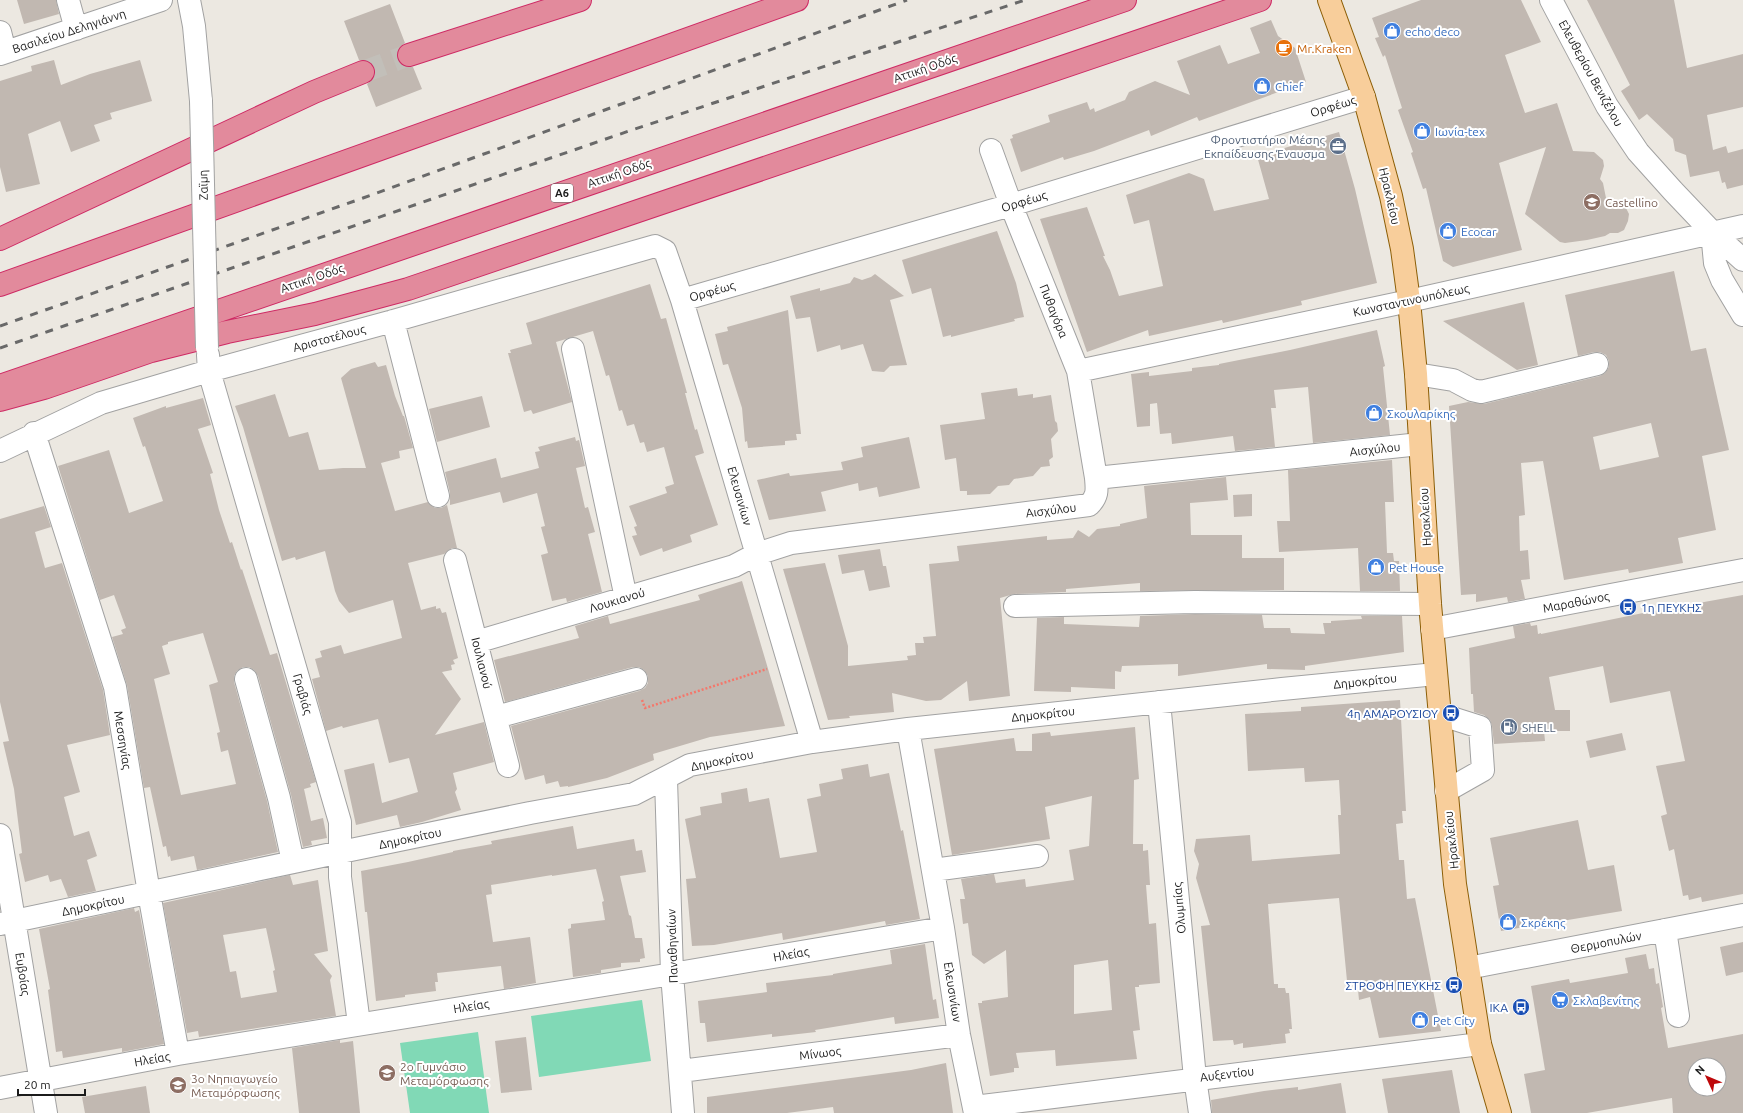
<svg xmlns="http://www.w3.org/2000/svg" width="1743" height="1113" font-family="Ubuntu,sans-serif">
  <rect width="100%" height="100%" fill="#ece8e1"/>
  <path fill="#81d9b6" d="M642,1000L651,1061L539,1077L531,1016Z
    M478,1032L489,1113H410L400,1043Z"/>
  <path fill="#c1b8b1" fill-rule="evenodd" d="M17,0H56L59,14L24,24Z
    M1421,0H1521L1541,42L1505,55L1525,113L1557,103L1573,151L1594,152L1603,160L1604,166L1600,179L1603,183L1607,203L1619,205L1626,208L1629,214L1628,221L1624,230L1618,233H1610L1605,236L1587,240L1565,243L1560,242L1525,214L1546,147L1499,163L1522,250L1453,267L1443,261L1426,188L1423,189L1411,153L1413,152L1398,110L1402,108L1385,55L1383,57L1375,38L1379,37L1372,18Z
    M1587,0H1674L1687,68L1743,54V107L1707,115L1713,150L1726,146L1728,153L1743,149V185L1727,189L1725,182L1722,183L1719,171L1690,177L1686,155L1675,151L1673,139L1647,114L1639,120L1621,91L1630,85Z
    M390,4L405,43L400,47L397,52V59L400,64L406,67H413L422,89L376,107L367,84L373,79L375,73V68L370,62L364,60H359L344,21Z
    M1271,20L1278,36L1295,48L1306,82L1199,121L1197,117L1151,136L1149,130L1094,151L1064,160L1063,157L1021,172L1010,139L1013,138L1012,135L1050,122L1048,115L1087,102L1090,110L1094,108L1095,112L1125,100L1129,92L1155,81L1190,95L1177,61L1220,45L1228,64L1260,53L1250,28Z
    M54,60L61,85L90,74L140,60L152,101L110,113L112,119L94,125L100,141L71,152L60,121L28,134L40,184L6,192L0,167V81L32,71L31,66Z
    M1339,132L1355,189L1377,283L1301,301L1302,305L1223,323L1222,320L1149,336L1148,330L1087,352L1040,219L1087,207L1105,256H1103L1110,270L1119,296L1163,286L1149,220L1134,224L1126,195L1189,173L1204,179L1214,211L1269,199L1257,156Z
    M997,231L1016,283L1024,317L1014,319L1015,321L951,337V335L943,337L931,288L912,294L902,260Z
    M1674,271L1691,351L1706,348L1729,450L1702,456L1716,530L1678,538L1683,563L1629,573L1628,569L1564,580L1543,461L1521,463L1525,515L1519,516L1520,551L1528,550L1530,579L1521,580L1525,599L1508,602L1507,597L1476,602V594L1461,595L1449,406L1468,402L1484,404L1600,376L1605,373L1609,367V361L1606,355L1600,352H1594L1578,356L1565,295ZM1651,423L1659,457L1600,470L1593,437Z
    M875,274L904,296L890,300L907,365L890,366L884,372L872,371L863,344L841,350L840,345L817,352L810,317L796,319L790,296L820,288V291L850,283L854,277L862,280L871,277Z
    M650,284L661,319L666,318L687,393H685L695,430L697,429L704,453L695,456L718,525L690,535L692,542L663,552L662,548L640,556L632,536L637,535L634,527L637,526L629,506L667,493L665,487L674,484L664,447L647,452L644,442L640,443L634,424L627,426L622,410L619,411L609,375L606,376L593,331L556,342L572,402L533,414L531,410L524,412L508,353H511L510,350L532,344L526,323Z
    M1524,302L1538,365L1517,370L1443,321Z
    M788,310L801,434H796L797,440L785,441V445L748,448L747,441L745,442L742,408L728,364L723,365L715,334L728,331L727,327Z
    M1377,330L1385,366L1383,367L1390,435L1313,443L1308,387L1274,390L1276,408H1271L1275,447L1235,451L1233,436L1172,444L1171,433L1160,434L1157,403L1150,404V426L1137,427L1131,374L1149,372V376L1192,371V368L1219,365V364L1290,350Z
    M375,362L378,367L386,365L395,396L403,416H404L413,448L399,451L400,458L381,463L395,511L428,502L435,508H441L447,505L457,548H452L444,554L408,563L421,610L436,606V609L440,608L442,613L446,612L458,658L453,660L455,664L451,665L452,670L442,672L461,699L435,735L484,722L494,762L453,773L457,789L455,792L461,810L422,822L400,827L397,815L356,825L344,770L374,763L382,803L418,792L409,758L389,763L378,719L343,728L342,726L326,731L312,679L320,677L315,659L322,657L320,651L341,645L344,654L402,638L393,600L349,613L339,601L335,591L325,551L296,560L295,557L282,561L243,427L235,406L275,394L289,437L308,432L319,470L343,468H366L341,378L351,369Z
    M1017,388L1018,396L1033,394V398L1051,395L1055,421L1057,423L1058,431L1051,439L1053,457L1049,460L1050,466L1041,467L1033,476L1014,479L1009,485L998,486L990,494L967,495V491H960L956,458L945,460L940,425L985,419L981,393Z
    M482,396L490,427L437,442L429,409Z
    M203,398L211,425L198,429L213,473L210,474L219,510L230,543L232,542L241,570L242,569L270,655L277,653L316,782L310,784L311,787L304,789L311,821L323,818L327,838L311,841L312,845L303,847L291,795L258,676L254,670L249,667H243L237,671L234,676V682L267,801L278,852L197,870L194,856L171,861L170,856L168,857L166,846L163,847L150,787L144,788L127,685L112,637L123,634L121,630L126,628L114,595L100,600L58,466L109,450L129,513L163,501L145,446L143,447L133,418L166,406V408ZM203,633L218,682L209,685L220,732L217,733L221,752L228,750L236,784L181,795L154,679L170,674L162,646L168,644V642Z
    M575,437L576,441L579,440L585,466L576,468L585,508L588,507L595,532L588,534L602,592L567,602L566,598L552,601L541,555L548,553L541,527L545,526L537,493L503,503L500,492L450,505V493L445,472L496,458L501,478L539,468L535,452L540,451L538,447Z
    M909,437L920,488L879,497L877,487L859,491L858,483L821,492L826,511L769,520L757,480L789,473L790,476L843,470L841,462L863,457L861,447Z
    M1392,460L1394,502H1385L1387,553H1393L1394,561H1399L1400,591H1360L1358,548L1279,552L1277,521H1290L1288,470Z
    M1226,477L1228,500L1190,503L1191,535H1242V558H1284V590L1140,591V583L1066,589V592L1014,594L1000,598L1010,696L969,701L967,681L941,700L926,701L892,693L894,712L849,716L850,718L828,720L783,569L825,563L848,646V666L908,660L907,656L916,655L915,643H924L923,637L936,636L929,564L959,561L957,546L1047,536V540L1073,538L1078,530L1089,537L1097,529L1120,526V524L1147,518L1144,486Z
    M1252,494V516L1234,517L1233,495Z
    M44,506L51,527L35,532L45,568L62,563L103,690L110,735L67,745L80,792L64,797L74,836L89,831L97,856L87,860L96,891L68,897L61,879L50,882L48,875L25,882L19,854L22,853L14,789L3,742L9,741L0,702V519Z
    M880,549L883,566H886L890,587L869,591L864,570L842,574L838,555Z
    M742,581L785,726L710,737L653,754L654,760L607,778L568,787V786L560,787L558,781L546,784L544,775L525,780L511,726L639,691L645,688L648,683V676L644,670L639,667H633L505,702L494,660L579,638L575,626L608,616L610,624L700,600L698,595Z
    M1743,595V894L1702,902L1701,897L1689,900L1688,895L1683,896L1674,849L1669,851L1661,816L1667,814L1656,766L1685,761L1670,691L1610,703L1603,666L1549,677L1555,710H1570V731H1544L1545,741L1494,744L1492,726L1490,720L1484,715L1474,712L1473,694H1471L1469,648L1515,638L1513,626L1530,623L1531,626L1537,625L1538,634L1541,633V634L1643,613Z
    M1195,614L1262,615L1264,628H1290L1291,633L1325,634L1323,623H1331V621L1362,619L1361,616H1402L1404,652L1305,666V670L1267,669V664L1178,676V664L1122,666L1121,672L1115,671V689L1071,687V692L1034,691L1037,618L1064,617V624L1139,627L1140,616Z
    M1400,700L1406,811H1402L1403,823L1396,824L1399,860H1404L1407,899L1415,898L1441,1031L1379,1038L1370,997L1359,1000L1357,980L1347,981L1339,898L1268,904L1274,984H1278V988H1285L1286,993H1289L1292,1029H1289L1290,1033L1285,1034L1286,1043L1243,1048V1043L1234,1045L1233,1040L1213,1041L1201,926L1210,925L1196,878L1199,864L1194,851L1196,839L1250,835L1252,861L1340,854L1338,815H1341L1339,780L1305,782L1304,768L1248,771L1245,714L1301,711V707Z
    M1135,727L1139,779L1134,780L1133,844H1143V851L1148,850L1150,885H1146L1149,924L1156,923L1160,983L1139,985V987H1135L1140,1030L1133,1031L1137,1059L1056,1066L1055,1050L1016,1053L1019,1068H1014V1072L990,1076L978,1003H982V1001L1008,997L1006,950L984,964L972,955L968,923L963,924L960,899H965L961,879L994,874L996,883L1025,879L1026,887L1074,880L1069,850L1089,846L1092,796L1045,807L1050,839L952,855L934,749L1014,738L1016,751H1032V734L1050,732L1051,736ZM1108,960L1112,1010L1074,1014V965Z
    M1622,733L1626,750L1590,758L1586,741Z
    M868,764L870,777L889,773L901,831L903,830L920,919L886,925L885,921L783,940L782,933L714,945L692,946L686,879L696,878L685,819L701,815L700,807L722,803L721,793L747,788L749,802L769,798L780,858L817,852L807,799L821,796L819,784L843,779L841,769Z
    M1578,820L1588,870L1614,865L1622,911L1501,931L1493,886L1499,885L1490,838Z
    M573,826L577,849L634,839L636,851L642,850L646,872L620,876L629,915L631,916L635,938H642L645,958L640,959V962L621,963V967L601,970V973L573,977L568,929L571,928V924L605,920L602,902L604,901L596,869L552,876V875L491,885L492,894L486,895L493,942L530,937L536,983L504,989L501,966L437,973L438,982H435L436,991L405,995V997L376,1001L367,912H365L361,871L408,862L453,852V851L492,844L491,841Z
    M290,875L293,885L318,880L328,951L314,954L332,976L330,980L336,1016L199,1037L198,1031L187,1033L163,903ZM266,928L275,970L273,971L277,992L241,998L236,971L230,972L223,935Z
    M134,908L135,912L139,910L164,1044L122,1052V1048L63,1058L62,1051L56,1052L48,990L50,989L39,929Z
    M1743,942V972L1726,976L1720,947Z
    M925,944L933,1000L936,999L939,1018L895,1024L894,1017L815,1030L816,1032L772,1037V1034L707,1042L705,1023H700L698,1001L767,992L766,983L833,975V974L892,964L890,950Z
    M1646,954L1649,969L1654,968L1656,984L1659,983L1663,1007L1661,1008L1668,1048L1743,1034V1113H1673L1672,1098L1587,1113H1531L1524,1074L1545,1070L1531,986L1569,979L1570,983L1628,973L1625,958ZM1695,1065H1719V1089H1695Z
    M526,1037L532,1090L501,1093L495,1041Z
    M340,1040V1043L353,1041L360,1113H299L292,1048Z
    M946,1063L953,1113H834L833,1107L787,1113H707V1097L911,1070Z
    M1452,1070L1460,1113H1388L1382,1079Z
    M1341,1083L1346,1113H1212L1211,1100L1264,1091L1298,1087V1090Z
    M146,1086L150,1113H85L82,1097Z"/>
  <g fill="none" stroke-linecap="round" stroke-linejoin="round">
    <path stroke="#c2bfb9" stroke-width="22" stroke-dasharray="22 11" stroke-linecap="butt" d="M363,72L409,55"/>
    <defs>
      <path id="minor" d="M68,0L76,29
        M189,0L194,26L201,101
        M1551,0L1607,106L1638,152L1673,191L1712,232L1743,260
        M0,32L5,52
        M0,54L161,0
        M1712,232L1715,263L1722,280L1743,315
        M682,300L1011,205L1364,97
        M393,321L438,496
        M573,349L626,598
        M208,355L209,371L340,822V877L359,1024
        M1078,371L1409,301L1743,226
        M1416,374L1453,380L1472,390L1481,392L1597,364
        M34,433L115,687L149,893L178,1054
        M0,451L101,403L209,371L393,321L655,246L665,251L682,300L812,742
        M1096,478L1420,444
        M455,560L508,766
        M1015,606L1195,602L1430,604
        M1432,629L1743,570
        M476,642L734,566L757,554L791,543L1089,505C1098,496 1097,490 1096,478L1078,371L1011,205L991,150
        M246,679L279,798L293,862
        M1159,702L1195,1078L1200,1113
        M1439,714L1480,727L1483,770L1446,791
        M496,717L636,679
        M908,729L943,928L959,1035L975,1113
        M666,779L672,974L683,1113
        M0,835L46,1113
        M933,870L1037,856
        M0,924L341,852L530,813L634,794L690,765L812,742L908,729L1282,689L1436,674
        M1665,930L1678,1016
        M1468,968L1743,915
        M681,1071L959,1035
        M0,1088L178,1054L672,974L943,928
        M974,1107L1480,1044"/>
      <path id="major" d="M1329,0L1364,97L1391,196L1402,249L1409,301L1416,374L1430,604L1455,884L1480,1044L1500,1113"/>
      <path id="highway" d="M409,55L580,0
        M0,239L314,92L363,72
        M0,285L797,0
        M0,386L1125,0
        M0,400L44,388L151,351L227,332L315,314L408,289L1260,0"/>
    </defs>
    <use href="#minor" stroke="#a2a2a2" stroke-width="24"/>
    <use href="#major" stroke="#8c5e06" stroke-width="24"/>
    <use href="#highway" stroke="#ce2a64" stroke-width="24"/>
    <path stroke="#f4776b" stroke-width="2.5" stroke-dasharray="2 2" stroke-linecap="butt" d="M642,700L645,708L767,669"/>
    <use href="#minor" stroke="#fff" stroke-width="22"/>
    <use href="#major" stroke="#f8ce9b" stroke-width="22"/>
    <use href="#highway" stroke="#e28a9c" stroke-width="22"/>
    <path stroke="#696969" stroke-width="3" stroke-dasharray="8 8" stroke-linecap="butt" d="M0,326L363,198L907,0
      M0,348L629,131L1025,0"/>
    <defs>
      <path id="minor-bridge" d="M201,101L207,348"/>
    </defs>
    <use href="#minor-bridge" stroke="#a2a2a2" stroke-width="24" stroke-linecap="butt"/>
    <use href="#minor-bridge" stroke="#fff" stroke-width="22"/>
  </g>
  <defs>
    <symbol id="shop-disc" viewBox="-11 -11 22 22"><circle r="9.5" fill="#3f7fe0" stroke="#fff"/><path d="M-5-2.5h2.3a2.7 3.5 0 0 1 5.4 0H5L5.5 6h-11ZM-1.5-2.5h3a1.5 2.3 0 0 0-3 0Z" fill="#fff"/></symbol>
    <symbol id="cafe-disc" viewBox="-11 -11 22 22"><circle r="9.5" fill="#e8710a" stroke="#fff"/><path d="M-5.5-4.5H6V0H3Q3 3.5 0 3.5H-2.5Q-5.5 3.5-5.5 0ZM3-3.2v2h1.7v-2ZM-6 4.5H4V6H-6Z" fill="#fff"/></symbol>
    <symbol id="office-disc" viewBox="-11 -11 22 22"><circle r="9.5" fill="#5c6f8a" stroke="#fff"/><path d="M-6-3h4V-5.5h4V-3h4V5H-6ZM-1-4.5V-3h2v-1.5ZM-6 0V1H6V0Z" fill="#fff"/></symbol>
    <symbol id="school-disc" viewBox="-11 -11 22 22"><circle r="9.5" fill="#8d6e63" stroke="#fff"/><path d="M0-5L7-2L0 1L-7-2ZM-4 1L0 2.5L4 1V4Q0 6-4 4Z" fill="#fff"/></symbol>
    <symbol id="bus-disc" viewBox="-11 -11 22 22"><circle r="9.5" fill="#1a4fb4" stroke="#fff"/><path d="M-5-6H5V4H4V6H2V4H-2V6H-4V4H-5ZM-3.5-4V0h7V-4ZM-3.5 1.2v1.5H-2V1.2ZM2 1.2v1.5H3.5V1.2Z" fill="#fff"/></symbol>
    <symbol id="fuel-disc" viewBox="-11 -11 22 22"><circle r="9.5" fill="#5c6f8a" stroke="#fff"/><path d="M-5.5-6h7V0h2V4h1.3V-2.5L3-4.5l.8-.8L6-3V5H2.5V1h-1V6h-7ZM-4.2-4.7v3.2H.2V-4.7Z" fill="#fff"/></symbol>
    <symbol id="supermarket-disc" viewBox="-11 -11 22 22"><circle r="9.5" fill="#3f7fe0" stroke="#fff"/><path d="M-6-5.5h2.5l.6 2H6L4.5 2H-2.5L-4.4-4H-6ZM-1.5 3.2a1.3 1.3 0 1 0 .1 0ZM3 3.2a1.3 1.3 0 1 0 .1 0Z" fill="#fff"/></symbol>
  </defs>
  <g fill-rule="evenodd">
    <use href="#shop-disc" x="1382" y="21" width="20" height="20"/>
    <use href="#cafe-disc" x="1274" y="38" width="20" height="20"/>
    <use href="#shop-disc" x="1252" y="76" width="20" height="20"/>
    <use href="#shop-disc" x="1412" y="121" width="20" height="20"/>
    <use href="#office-disc" x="1328" y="136" width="20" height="20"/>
    <use href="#school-disc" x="1582" y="192" width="20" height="20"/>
    <use href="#shop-disc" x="1438" y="221" width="20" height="20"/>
    <use href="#shop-disc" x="1364" y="403" width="20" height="20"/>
    <use href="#shop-disc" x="1366" y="557" width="20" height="20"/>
    <use href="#bus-disc" x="1618" y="597" width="20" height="20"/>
    <use href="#bus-disc" x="1441" y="703" width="20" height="20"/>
    <use href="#fuel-disc" x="1499" y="717" width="20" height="20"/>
    <use href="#shop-disc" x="1498" y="912" width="20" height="20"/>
    <use href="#bus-disc" x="1444" y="975" width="20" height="20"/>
    <use href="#supermarket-disc" x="1550" y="990" width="20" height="20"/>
    <use href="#bus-disc" x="1511" y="997" width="20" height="20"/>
    <use href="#shop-disc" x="1410" y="1010" width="20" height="20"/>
    <use href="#school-disc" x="377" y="1063" width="20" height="20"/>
    <use href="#school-disc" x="168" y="1075" width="20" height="20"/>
  </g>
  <g text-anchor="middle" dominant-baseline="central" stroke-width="4" stroke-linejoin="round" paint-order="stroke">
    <rect fill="#fff" stroke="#5f5f5f" stroke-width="1" x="551" y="184" width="22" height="18" rx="3"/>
    <g font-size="11" font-weight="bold" fill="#1b1b1b">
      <text x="562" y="193">Α6</text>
    </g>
    <g font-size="12" fill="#1b1b1b" stroke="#fff">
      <text transform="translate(69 31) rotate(-18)">Βασιλείου Δεληγιάννη</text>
      <text transform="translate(925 68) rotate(-19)">Αττική Οδός</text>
      <text transform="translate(1591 73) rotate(61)">Ελευθερίου Βενιζέλου</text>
      <text transform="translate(1333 106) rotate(-17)">Ορφέως</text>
      <text transform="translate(619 173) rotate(-19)">Αττική Οδός</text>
      <text transform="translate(203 185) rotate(-91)">Ζαϊμη</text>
      <text transform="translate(1390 196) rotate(77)">Ηρακλείου</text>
      <text transform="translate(1024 201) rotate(-17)">Ορφέως</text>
      <text transform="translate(312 278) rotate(-19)">Αττική Οδός</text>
      <text transform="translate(712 291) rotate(-16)">Ορφέως</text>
      <text transform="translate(1411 300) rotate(-12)">Κωνσταντινουπόλεως</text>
      <text transform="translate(1054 311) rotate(68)">Πυθαγόρα</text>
      <text transform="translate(329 338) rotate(-15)">Αριστοτέλους</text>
      <text transform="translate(1375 449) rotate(-6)">Αισχύλου</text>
      <text transform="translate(740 496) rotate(74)">Ελευσινίων</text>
      <text transform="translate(1051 510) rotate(-7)">Αισχύλου</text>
      <text transform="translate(1425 517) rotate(-93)">Ηρακλείου</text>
      <text transform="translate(617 600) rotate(-17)">Λουκιανού</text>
      <text transform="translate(1576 602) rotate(-11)">Μαραθώνος</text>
      <text transform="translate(482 663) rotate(76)">Ιουλιανού</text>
      <text transform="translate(1365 681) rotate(-6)">Δημοκρίτου</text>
      <text transform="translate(303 694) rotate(74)">Γραβιάς</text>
      <text transform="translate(1043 714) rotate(-6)">Δημοκρίτου</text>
      <text transform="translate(123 740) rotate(81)">Μεσσηνίας</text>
      <text transform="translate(722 760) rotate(-12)">Δημοκρίτου</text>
      <text transform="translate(410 838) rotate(-12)">Δημοκρίτου</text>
      <text transform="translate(1451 840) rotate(-96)">Ηρακλείου</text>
      <text transform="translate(93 905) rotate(-12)">Δημοκρίτου</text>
      <text transform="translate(1179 908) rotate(-95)">Ολυμπίας</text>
      <text transform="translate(1606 942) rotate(-11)">Θερμοπυλών</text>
      <text transform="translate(672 946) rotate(-92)">Παναθηναίων</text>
      <text transform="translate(791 954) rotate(-10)">Ηλείας</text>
      <text transform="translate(23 974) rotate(81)">Ευβοίας</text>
      <text transform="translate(953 992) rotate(81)">Ελευσινίων</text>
      <text transform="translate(471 1006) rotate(-9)">Ηλείας</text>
      <text transform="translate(820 1053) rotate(-7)">Μίνωος</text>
      <text transform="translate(152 1059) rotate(-10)">Ηλείας</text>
      <text transform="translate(1227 1074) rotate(-7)">Αυξεντίου</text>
    </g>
    <g font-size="12" fill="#366cbe" stroke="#fff" text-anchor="start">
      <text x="1405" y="31">echo deco</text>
      <text x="1275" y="86">Chief</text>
      <text x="1435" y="131">Ιωνία-tex</text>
      <text x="1461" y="231">Ecocar</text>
      <text x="1387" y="413">Σκουλαρίκης</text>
      <text x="1389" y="567">Pet House</text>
      <text x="1521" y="922">Σκρέκης</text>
      <text x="1573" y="1000">Σκλαβενίτης</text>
      <text x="1433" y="1020">Pet City</text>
    </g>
    <g font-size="12" fill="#c56008" stroke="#fff" text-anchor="start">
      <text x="1297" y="48">Mr.Kraken</text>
    </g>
    <g font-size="12" fill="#4e5e75" stroke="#fff" text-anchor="end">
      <text x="1325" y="139">Φροντιστήριο Μέσης<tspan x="1325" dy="14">Εκπαίδευσης Έναυσμα</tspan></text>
      <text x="1522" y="727" text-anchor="start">SHELL</text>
    </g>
    <g font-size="12" fill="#785e54" stroke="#fff" text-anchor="start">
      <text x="1605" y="202">Castellino</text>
      <text x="400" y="1066">2ο Γυμνάσιο<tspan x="400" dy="14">Μεταμόρφωσης</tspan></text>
      <text x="191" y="1078">3ο Νηπιαγωγείο<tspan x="191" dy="14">Μεταμόρφωσης</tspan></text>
    </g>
    <g font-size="12" fill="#164399" stroke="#fff" text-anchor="end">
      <text x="1641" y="607" text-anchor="start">1η ΠΕΥΚΗΣ</text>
      <text x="1438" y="713">4η ΑΜΑΡΟΥΣΙΟΥ</text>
      <text x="1441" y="985">ΣΤΡΟΦΗ ΠΕΥΚΗΣ</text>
      <text x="1508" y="1007">ΙΚΑ</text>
    </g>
  </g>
  <g transform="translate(1707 1077) rotate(314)"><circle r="19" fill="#ffffff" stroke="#a4a4a4"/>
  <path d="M0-3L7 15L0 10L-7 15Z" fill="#be080a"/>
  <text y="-6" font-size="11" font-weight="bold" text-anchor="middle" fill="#1b1b1b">N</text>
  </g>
  <path d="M18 1089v6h67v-6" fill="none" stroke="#1b1b1b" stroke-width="2"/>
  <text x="24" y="1089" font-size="12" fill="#1b1b1b" stroke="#ffffff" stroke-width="3" paint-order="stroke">20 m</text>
</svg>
